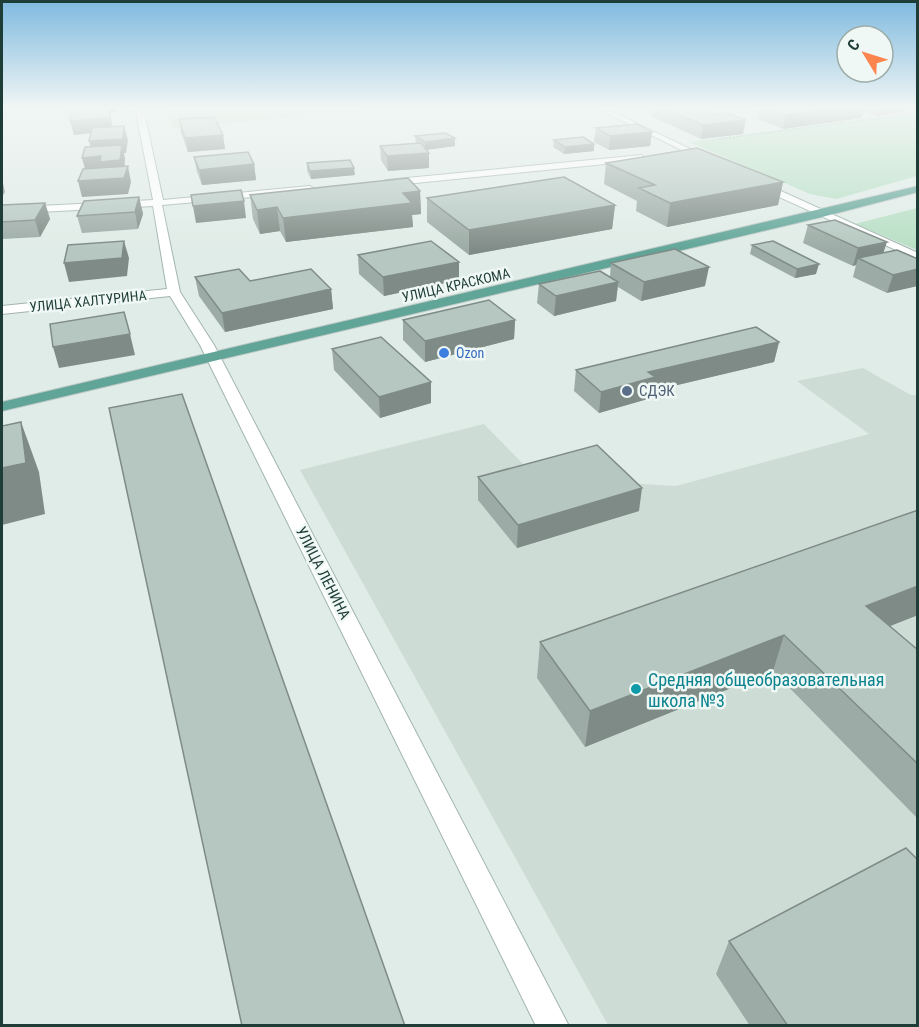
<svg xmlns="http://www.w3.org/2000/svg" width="919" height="1027" font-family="'Roboto Condensed',sans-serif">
  <rect width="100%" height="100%" fill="#e0ece7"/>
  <path fill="#cedcd6" d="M863,368L911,395H917V1025H608L300,470L484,424L541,482H609L676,486L869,434L797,381Z"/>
  <path fill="#b7dfc4" d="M164,107H406L173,128Z
    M917,112V176L836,199L810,194L689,142Z
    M917,208V250L855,224Z"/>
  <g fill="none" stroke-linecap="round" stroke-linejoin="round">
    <defs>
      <path id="minor" d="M135,107H143L163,200L310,186L315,189L310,192L162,205L180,292L214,345L569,1026H536L200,345L170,296L2,314V306L167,289L153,206L2,214V208L153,200Z
        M594,107H603L713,160L706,162Z
        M642,155L645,160L386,186L381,183L386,180Z
        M755,182H761L918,253V260L755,186Z"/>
      <path id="major" d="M918,186V192L822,217L2,411V402Z"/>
    </defs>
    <use href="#minor" stroke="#a2b4af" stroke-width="2"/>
    <use href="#major" stroke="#c0c9c7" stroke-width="2"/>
    <path stroke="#7eb2a5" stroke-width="1.5" stroke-dasharray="1.5 2" stroke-linecap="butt" d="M719,139L918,113"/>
    <use href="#minor" fill="#fff" fill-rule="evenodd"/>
    <use href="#major" fill="#61a598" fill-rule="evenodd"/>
  </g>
  <path fill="#9caba5" d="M545,107H573V108L552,110Z
    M652,107H697L743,134L701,139L651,116Z
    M760,107H918L878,116L863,112L861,118L783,129L758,119Z
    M179,119L223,135L225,149L188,152L181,133Z
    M596,128L652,132L650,146L609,150L594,142Z
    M415,136L455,146L426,150L429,153V168L388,171L381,160L380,146L416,143Z
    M554,140L594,144V151L564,154L553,147Z
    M194,157L254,164L256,180L202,185L197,172Z
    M307,163L355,175L311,179L307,171Z
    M606,163L783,182L778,205L667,227L636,211L637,201L604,184Z
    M420,191L421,214L412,215L413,227L286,242L280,231L260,234L253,219L250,195Z
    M139,197L143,214L138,229L82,233L77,216Z
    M427,198L615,205L612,229L469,255L427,222Z
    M45,203L50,219L40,237L2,239V205Z
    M808,225L883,253L918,259L887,293L853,277L856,265L853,266L803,243Z
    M752,245L816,274L795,278L750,254Z
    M358,255L459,262V280L384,296L359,274Z
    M611,263L705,286L641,301L618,287L616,301L554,316L537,303L539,284L610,277Z
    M195,277L250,281L331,289L333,309L225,332L199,296Z
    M403,320H515L514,339L425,362L403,340Z
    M779,342L774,362L652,391L651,398L599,413L574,391L576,370Z
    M332,349L431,403L380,418L334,370Z
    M478,477L639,511L517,548L478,500Z
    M918,615L890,626L918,650V819L773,671L585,747L537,678L540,642Z
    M729,941L918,1026H750L716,974Z"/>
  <path fill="#7f8b86" d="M75,107H116L117,112H110L113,131L74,135L70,121L77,115Z
    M552,107H573V108L552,110Z
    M852,107H864L861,118L783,129L786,115Z
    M880,107H918V109L878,116Z
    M746,120L743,134L701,139L703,125Z
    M124,126L128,140L126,153H124L125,159L124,175L86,173L82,158L121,153L93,156L89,141Z
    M652,132L650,146L609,150L610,136Z
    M223,135L225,149L188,152L185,138Z
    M455,138V146L425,150V142Z
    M594,144V151L564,154L565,147Z
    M429,153V168L388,171L387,156Z
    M254,164L256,180L202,185L199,170Z
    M128,166L131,182L128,194L82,197L78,181Z
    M354,168L355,175L311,179L310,171Z
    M783,182L778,205L667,227L670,203Z
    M3,183L5,192L2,197V185Z
    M420,191L421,214L412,215L413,227L286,242L283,218L403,193Z
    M139,197L143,214L138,229L135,212Z
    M244,201L246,218L196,223L193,206Z
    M45,203L50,219L40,237L35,220Z
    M615,205L612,229L469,255V230Z
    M277,207L280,231L260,234L257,210Z
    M124,241L129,258L127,276L69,282L64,263Z
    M887,242L881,260L858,258L856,265L853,266L858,248Z
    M459,262V280L384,296L383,277Z
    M819,264L816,274L795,278L797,269Z
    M709,267L705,286L641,301L644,282Z
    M918,269V286L887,293L893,275Z
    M618,282L616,301L554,316L556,296Z
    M331,289L333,309L225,332L222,313Z
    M515,320L514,339L425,362V341Z
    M130,334L135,355L59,368L53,347Z
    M779,342L774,362L652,391L651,398L599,413L601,392L648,372Z
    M431,382V403L380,418L379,397Z
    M21,422L39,472L45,514L2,525V468Z
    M642,488L639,511L517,548L518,525Z
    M918,586V615L852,641L866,606Z
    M784,635L773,671L585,747L590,711Z"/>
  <path fill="#b5c7c0" stroke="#7f8b86" stroke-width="1.5" d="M100,107H109L110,118L70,121L71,109Z
    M661,107H697L715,114L727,113L746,120L703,125Z
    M763,107H852L786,115Z
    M214,117L223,135L185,138L179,119Z
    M637,124L652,132L610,136L596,128Z
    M124,126L123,139L89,141L92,128Z
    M445,133L455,138L425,142L415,136Z
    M583,137L594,144L565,147L554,140Z
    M421,143L429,153L387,156L380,146Z
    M122,145L120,160L100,162L101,156L82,158L85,147Z
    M697,148L783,182L670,203L639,188L655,185L606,163Z
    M248,152L254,164L199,170L194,157Z
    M350,160L354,168L310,171L307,163Z
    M128,166L124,178L78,181L83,169Z
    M564,177L615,205L469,230L427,198Z
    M408,178L420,191L403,193L412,203L283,218L277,207L257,210L250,195Z
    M241,190L244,201L193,206L191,195Z
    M139,197L135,212L77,216L84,201Z
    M45,203L35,220L2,222V205Z
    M835,220L887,242L858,248L808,225Z
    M124,241L122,258L64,263L68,245Z
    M431,241L459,262L383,277L358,255Z
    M773,241L819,264L797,269L752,245Z
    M675,249L709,267L644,282L611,263Z
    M897,250L918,259V269L893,275L858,258Z
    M239,269L250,281L311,269L331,289L222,313L195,277Z
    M600,271L618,282L556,296L539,284Z
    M489,300L515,320L425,341L403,320Z
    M124,312L130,334L53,347L50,324Z
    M756,327L779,342L648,372L655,377L601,392L576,370Z
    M381,337L431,382L379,397L332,349Z
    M182,394L405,1026H242L109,408Z
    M21,422L26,463L2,468V426Z
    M597,445L642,488L518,525L478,477Z
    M918,510V586L866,606L918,650V764L784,635L590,711L540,642Z
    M906,848L918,860V1026H788L729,941Z"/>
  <linearGradient id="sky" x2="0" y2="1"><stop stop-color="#7fbae0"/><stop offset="0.43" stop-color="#f1f6f4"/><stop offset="1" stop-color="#f1f6f4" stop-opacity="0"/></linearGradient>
  <rect width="919" height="251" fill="url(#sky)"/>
  <circle fill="#3f7fe0" stroke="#f0f8f5" stroke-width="2" cx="444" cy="353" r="6"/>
  <circle fill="#5c6f8a" stroke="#f0f8f5" stroke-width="2" cx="627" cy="391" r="6"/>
  <circle fill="#0f9aa8" stroke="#f0f8f5" stroke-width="2" cx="636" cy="689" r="6"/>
  <g text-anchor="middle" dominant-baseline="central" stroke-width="5" stroke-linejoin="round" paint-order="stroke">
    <g font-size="14" fill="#1f3d37" stroke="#f0f8f5">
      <text transform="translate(456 285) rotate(-13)">УЛИЦА КРАСКОМА</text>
      <text transform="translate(88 301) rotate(-6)">УЛИЦА ХАЛТУРИНА</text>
    </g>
    <g font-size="14" fill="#366cbe" stroke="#f0f8f5" text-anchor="start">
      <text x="456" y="353">Ozon</text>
    </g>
    <g font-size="15" fill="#4e5e75" stroke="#f0f8f5" text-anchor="start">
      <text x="639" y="391">СДЭК</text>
    </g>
    <g font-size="15" fill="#1f3d37" stroke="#f0f8f5">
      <text transform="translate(323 573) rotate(63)">УЛИЦА ЛЕНИНА</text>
    </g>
    <g font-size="18" fill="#0d838f" stroke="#f0f8f5" text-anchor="start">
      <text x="648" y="679">Средняя общеобразовательная<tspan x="648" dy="21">школа №3</tspan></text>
    </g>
  </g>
  <rect width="919" height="1027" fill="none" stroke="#1f3d37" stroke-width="6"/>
  <g transform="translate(865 54) rotate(308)"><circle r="28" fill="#f0f8f5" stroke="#9cada9" stroke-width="1.5"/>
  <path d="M0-4.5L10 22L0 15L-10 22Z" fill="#fc844e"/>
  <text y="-9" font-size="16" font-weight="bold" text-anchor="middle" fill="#1f3d37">С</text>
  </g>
</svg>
